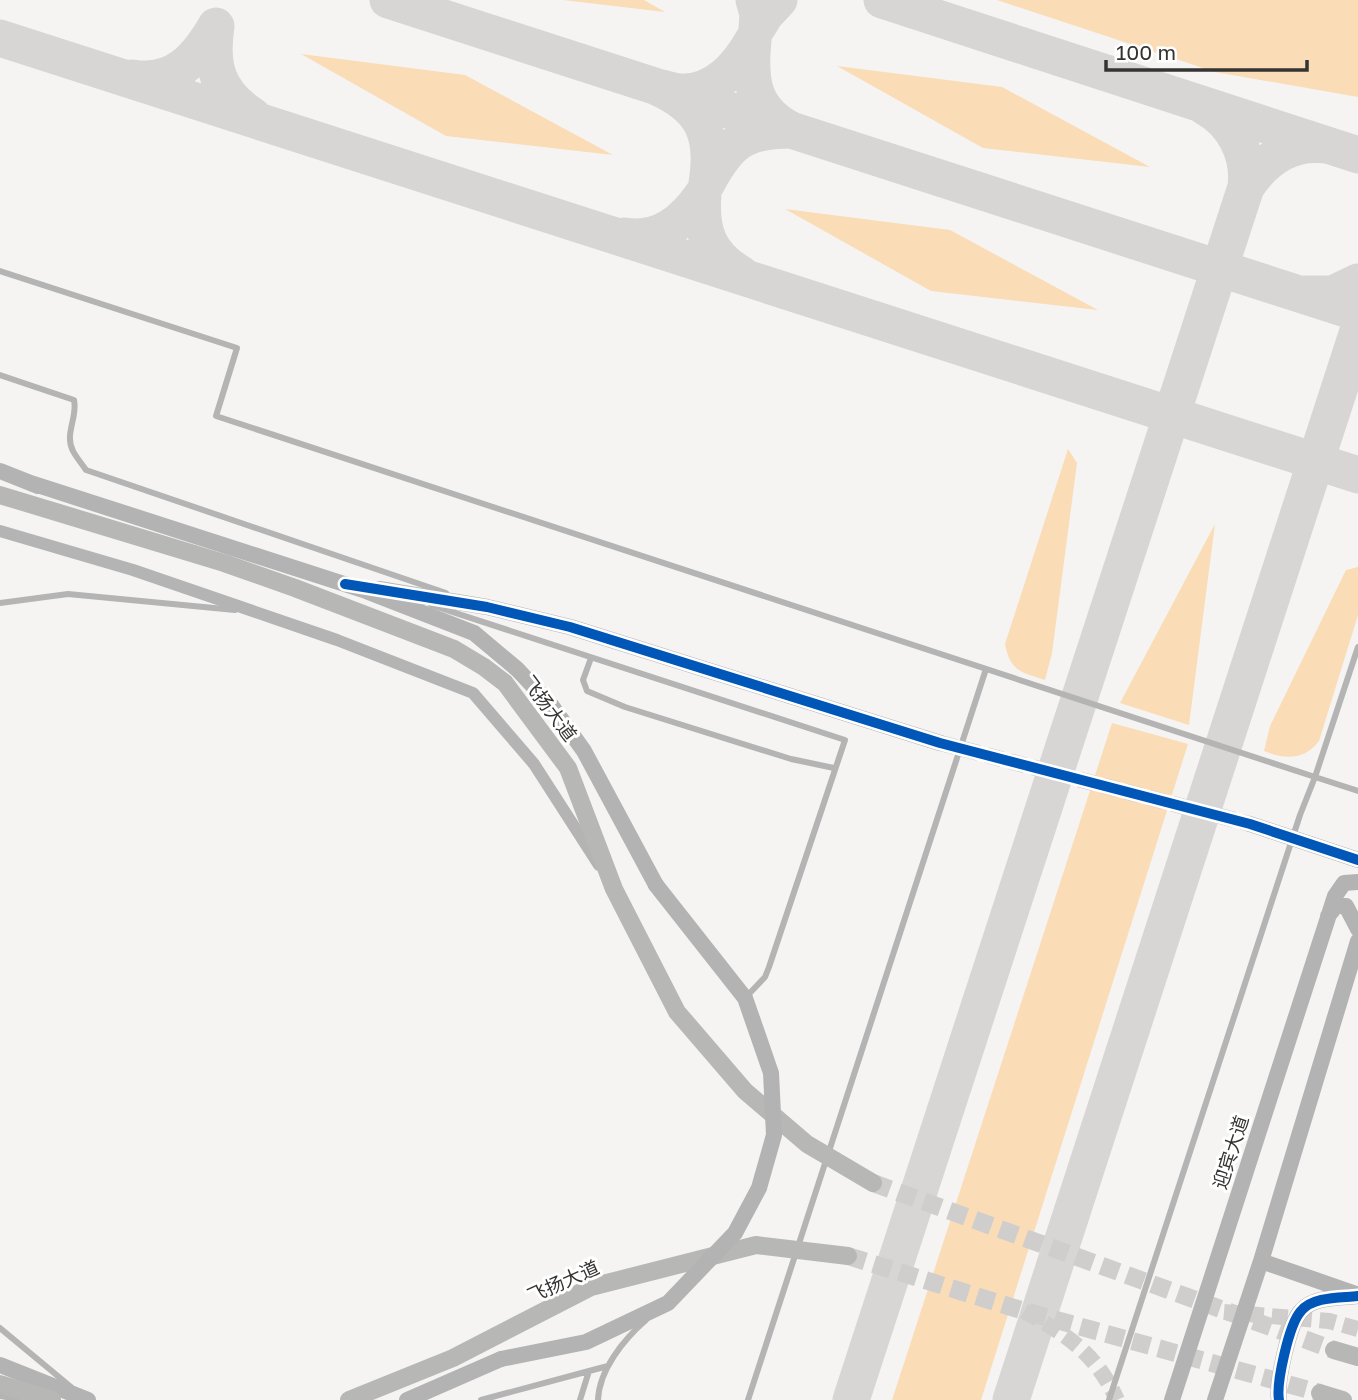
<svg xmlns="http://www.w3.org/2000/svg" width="1358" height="1400" font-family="'Golos Text','Noto Sans SC',sans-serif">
  <rect width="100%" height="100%" fill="#f5f4f2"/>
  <path fill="#fadcb6" d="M563,0H644L665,12Z
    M997,0H1358V97L1215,72Z
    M301,54L465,75L613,155L446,136Z
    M837,66L1002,87L1150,167L983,148Z
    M785,209L950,230L1098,310L931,291Z
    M1068,449L1077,463L1052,653L1045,680C1021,672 1010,671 1005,644Z
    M1215,524L1189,725L1120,703Z
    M1358,567V615L1319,741C1304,760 1286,760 1264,751L1270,726L1346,570Z
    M1112,723L1188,744L981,1400H892Z"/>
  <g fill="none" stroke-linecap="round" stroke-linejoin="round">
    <path stroke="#d7d6d4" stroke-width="37" d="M388,0L1358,313
      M754,0L758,14L757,28L765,15L779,0
      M882,0L1358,155
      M0,38L1358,475
      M753,40C749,80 752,110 791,130C744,130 729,142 707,183C715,134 702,107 657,87C665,88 676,93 685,92C717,91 739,65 753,40Z
      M132,78C174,85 197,59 216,26C210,66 217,93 253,116
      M1205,107C1233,122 1250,154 1246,187C1264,160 1290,141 1324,145
      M624,236C659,242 684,222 703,194C700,230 708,255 741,274
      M1305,294H1333L1358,282
      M851,1400L1246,187
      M1011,1400L1358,331"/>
    <path stroke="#cfcecc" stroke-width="16" stroke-dasharray="16 8" stroke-linecap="butt" d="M940,743L1250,824
      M1024,1311C1067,1335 1096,1353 1117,1400
      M1224,1312L1329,1321L1358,1329"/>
    <path stroke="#cfcecc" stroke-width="18" stroke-dasharray="18 9" stroke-linecap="butt" d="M873,1183L1334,1350
      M848,1256L1024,1311L1320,1393"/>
    <path stroke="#b4b4b4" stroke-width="6" d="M0,271L237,348L216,416L1315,777L1300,815L1109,1400
      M0,375L74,400C78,417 64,434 73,451C76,457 82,464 86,470L446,593
      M0,603L68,594L235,610
      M431,605L845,740L769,967L765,977L746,997
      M1358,647L1315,777L1358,791
      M591,658L583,680L587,691L625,707L791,759L834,768
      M0,1328L71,1387
      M0,1396L24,1400
      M481,1400L589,1371
      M580,1400L589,1371L608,1366
      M598,1400C599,1370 624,1339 646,1320
      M748,1400L986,669"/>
    <path stroke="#b4b4b4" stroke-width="12" d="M0,531L133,570L337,640L473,693L534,764L599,865"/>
    <path stroke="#b4b3b3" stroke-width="16" d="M0,471L38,486
      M31,483L366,591L474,633L517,669L551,705L584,751L656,885
      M379,589L487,607L570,627L940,743
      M1250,824L1358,860
      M1328,916L1336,906H1346L1358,929
      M1261,1261L1356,1294
      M0,1365L88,1400
      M407,1400L501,1359
      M1172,1400L1335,896L1344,883L1358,882
      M1215,1400L1261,1261L1358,941
      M1279,1400C1276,1383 1289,1324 1301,1311C1313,1296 1341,1298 1358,1296"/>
    <path stroke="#b7b7b6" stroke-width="18" d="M0,495L224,563L295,588L454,649L484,667L505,683L568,768L614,889L677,1012L745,1091L807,1144L873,1183
      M1334,1350L1358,1357
      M0,1384L52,1400
      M1320,1393L1343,1400
      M349,1400L453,1358L591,1287L756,1245L848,1256"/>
    <path stroke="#b4b3b3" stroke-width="16" d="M501,1359L586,1342L668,1303L735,1233L759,1188L774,1135L771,1073L745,998L656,885"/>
    <defs>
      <path id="cycleway" d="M345,584L487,607L570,627L940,743L1250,824L1358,860
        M1279,1400C1276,1383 1289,1324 1301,1311C1313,1296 1341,1298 1358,1296"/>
    </defs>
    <use href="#cycleway" stroke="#fff" stroke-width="15"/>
    <use href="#cycleway" stroke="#0057b8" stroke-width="10"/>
  </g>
  <g text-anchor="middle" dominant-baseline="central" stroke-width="6" stroke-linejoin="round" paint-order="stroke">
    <g font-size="19" fill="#353433" stroke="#fff">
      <text transform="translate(550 708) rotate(53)">飞扬大道</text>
      <text transform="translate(1230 1152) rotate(-72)">迎宾大道</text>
      <text transform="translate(563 1281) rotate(-24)">飞扬大道</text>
    </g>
  </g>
  <path d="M1106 60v10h201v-10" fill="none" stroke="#353433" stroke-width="3.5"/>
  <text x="1116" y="60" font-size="21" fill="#353433" stroke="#ffffff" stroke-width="5" paint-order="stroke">100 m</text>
</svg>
